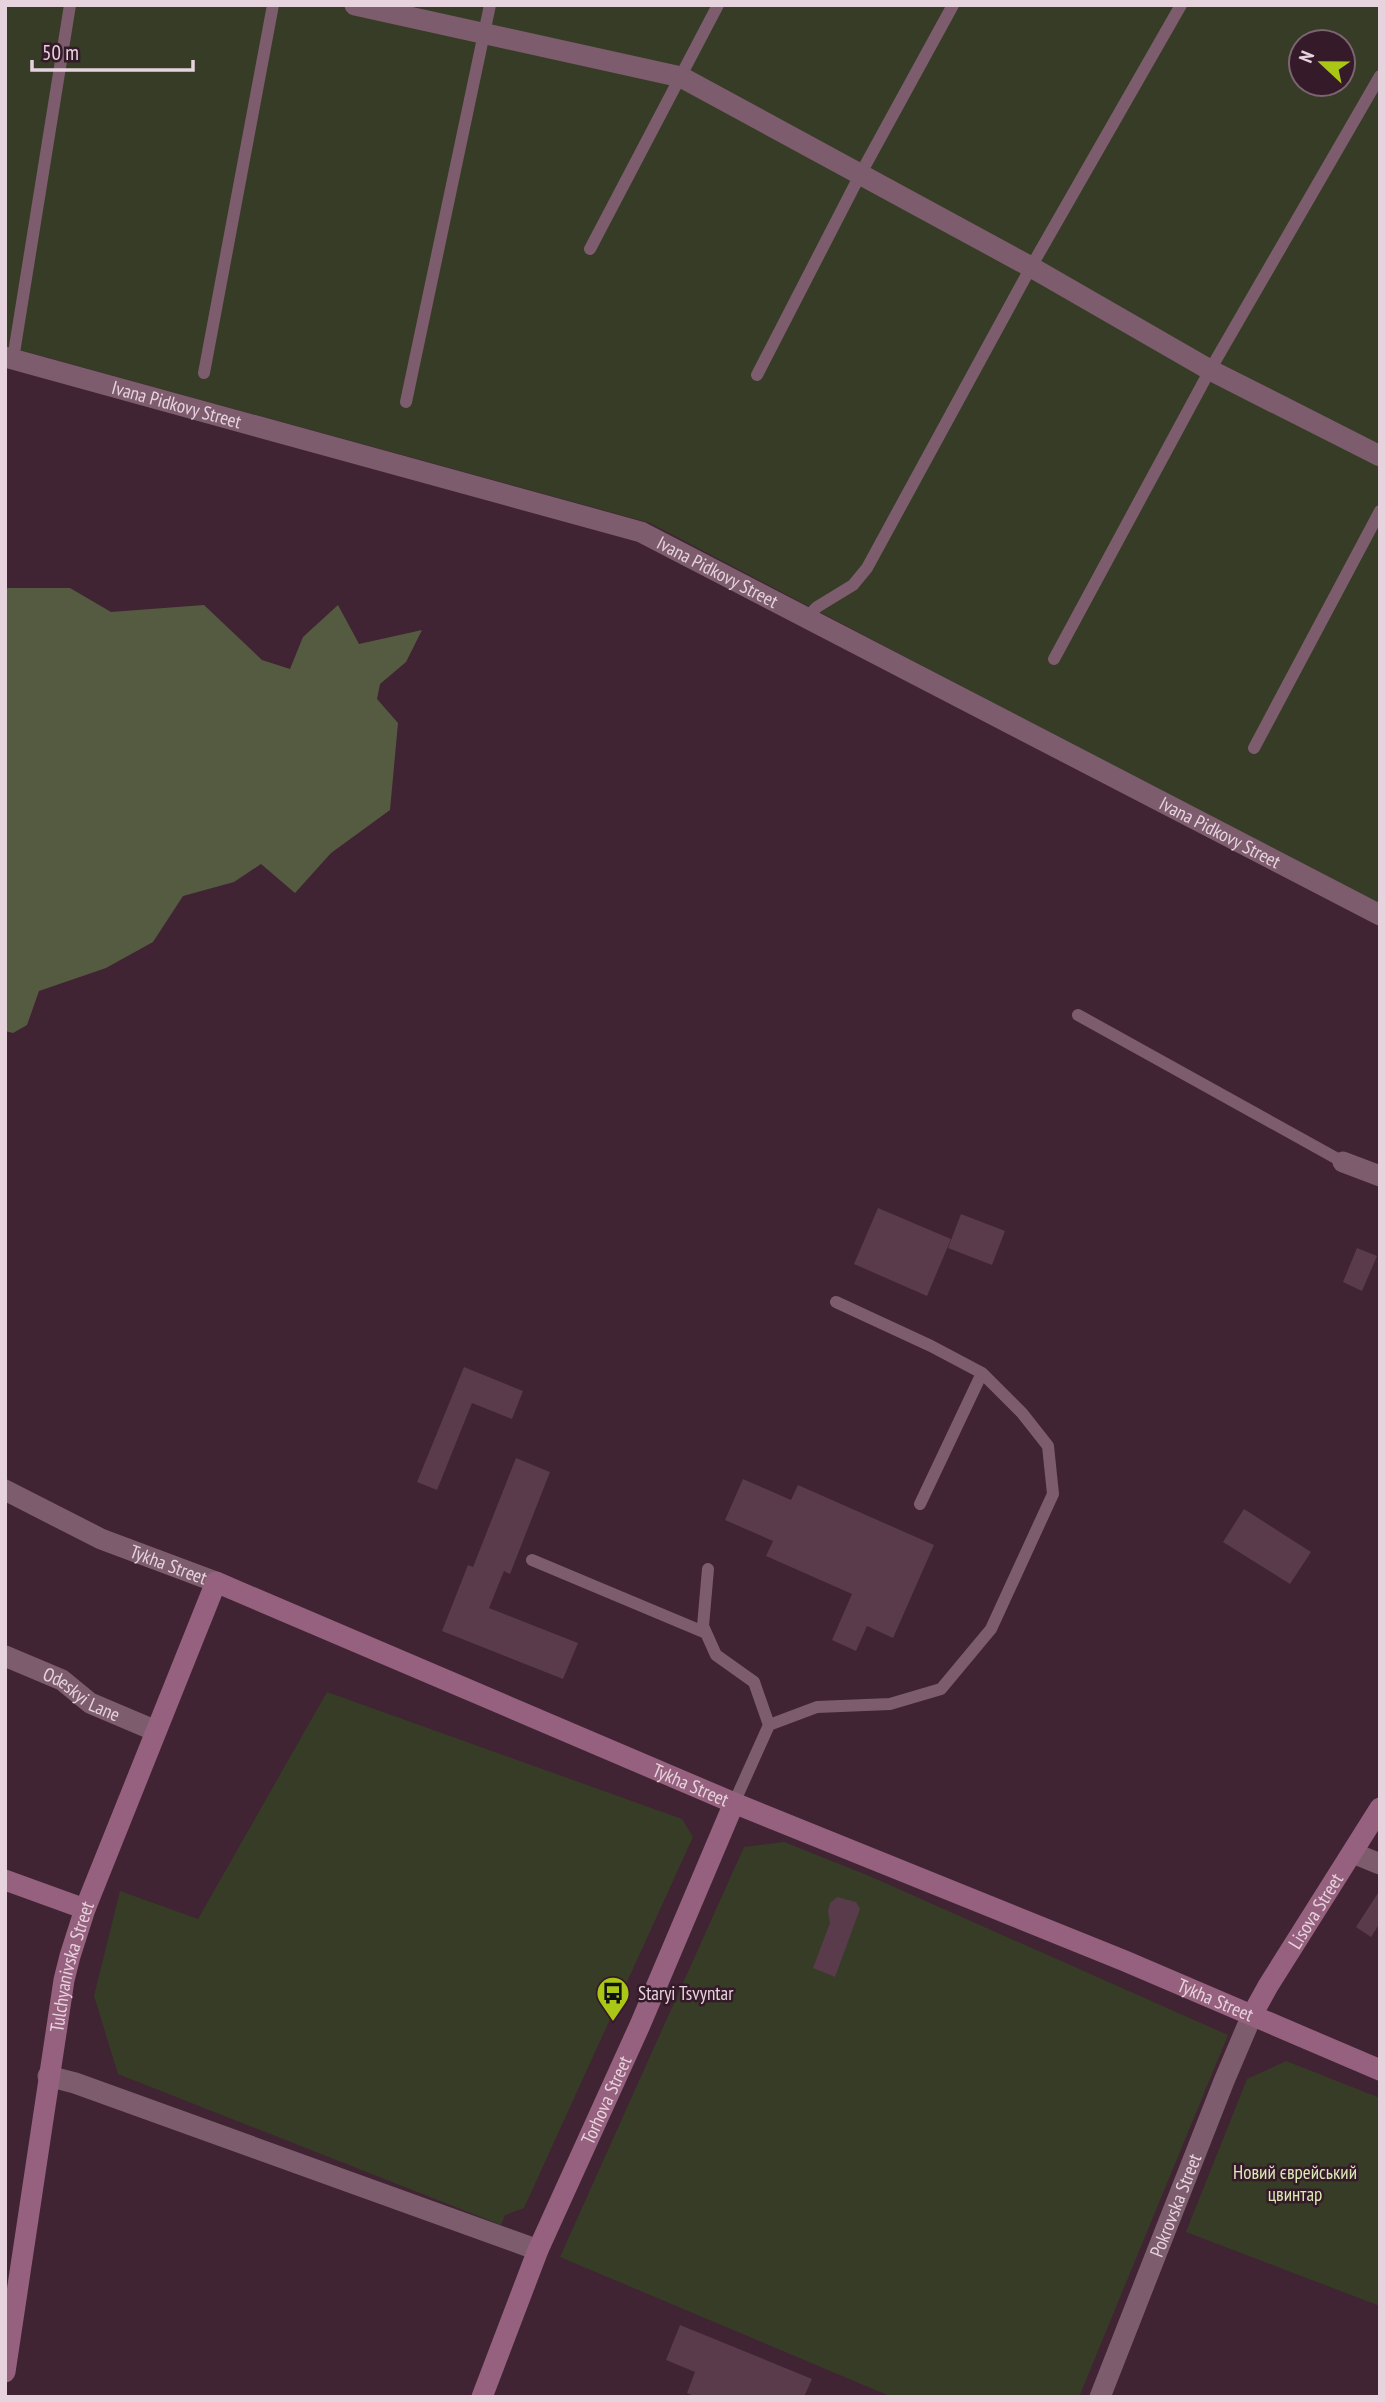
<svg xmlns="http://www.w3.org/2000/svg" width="1385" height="2402" font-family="'PT Sans Narrow',sans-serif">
  <rect width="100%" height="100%" fill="#402433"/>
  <path fill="#373c26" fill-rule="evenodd" d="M5,5H1380V906L650,523L5,346ZM1301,42H1343V84H1301Z
    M327,1692L682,1819L693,1837L524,2208L505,2215L501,2225L118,2074L94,1996L120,1891L198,1919Z
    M784,1842L867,1875L1228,2035L1079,2397H892L560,2257L744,1847Z
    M1286,2061L1380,2098V2306L1186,2232L1247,2079Z"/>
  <path fill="#555b41" d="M8,588H70L111,612L204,605L262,660L290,669L303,637L338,605L359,644L422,630L406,662L380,684L377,699L398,723L390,810L331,853L295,893L261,864L234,882L183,896L153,942L106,968L39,991L27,1025L13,1033L5,1031V590Z"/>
  <path fill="#593b4b" d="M878,1208L951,1239L927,1296L854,1264Z
    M961,1214L1005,1231L992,1265L948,1248Z
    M1357,1248L1377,1256L1362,1291L1343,1282Z
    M464,1367L523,1391L512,1419L472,1403L437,1490L417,1482Z
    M516,1458L550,1472L510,1574L504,1571L489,1608L578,1643L563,1679L442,1631L468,1565L473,1567Z
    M743,1479L791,1500L798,1485L934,1545L893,1638L867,1626L856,1651L832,1640L852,1594L766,1556L773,1541L725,1520Z
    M1244,1509L1311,1552L1290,1584L1223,1542Z
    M1380,1890V1923L1371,1937L1356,1927Z
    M837,1897L856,1902L860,1909L835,1977L813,1968L830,1923L828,1911L830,1903Z
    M680,2325L812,2379L804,2397H696L687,2393L695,2372L666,2360Z"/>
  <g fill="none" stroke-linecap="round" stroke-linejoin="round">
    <path stroke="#7c5c6d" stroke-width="12" d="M590,249L718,5
      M13,359L70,5
      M204,373L273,5
      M757,375L861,173L953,5
      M406,402L490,5
      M806,618L817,607L853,585L867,568L1031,267L1181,5
      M1054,659L1210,370L1380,76
      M1254,748L1380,511
      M1078,1015L1343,1162
      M920,1504L982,1373
      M532,1560L706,1633
      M708,1569L703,1626L716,1655L754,1682L769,1725
      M734,1803L769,1725L817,1707L890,1704L941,1689L991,1629L1053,1494L1048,1446L1022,1413L982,1373L931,1346L836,1302"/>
    <g stroke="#7c5c6d" stroke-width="21">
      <path d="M355,5L681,77L1031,267L1210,370L1380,456"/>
      <path id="s1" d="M5,357L641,532L1380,915"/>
      <path d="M1343,1162L1380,1176"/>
      <path id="s2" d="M5,1490L101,1539L216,1582"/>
      <path id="s3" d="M5,1656L62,1680L90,1703L156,1731"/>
      <path d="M1353,1853L1380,1864"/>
      <path d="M48,2076L75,2083L538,2250"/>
      <path id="s4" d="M1100,2397L1224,2081L1252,2015"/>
    </g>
    <g stroke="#96617e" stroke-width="21">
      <path d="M5,1880L85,1909"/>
      <path id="s5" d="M1252,2015L1268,1986L1380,1808"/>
      <path id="s6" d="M5,2372L64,1980L70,1956L85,1909L216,1582L734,1803L1125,1961L1380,2070"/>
      <path id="s7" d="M482,2397L538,2250L640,2025L734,1803"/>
    </g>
  </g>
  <defs>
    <symbol id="bus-pin" viewBox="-11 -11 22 30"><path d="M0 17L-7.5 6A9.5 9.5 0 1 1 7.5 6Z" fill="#abc716" stroke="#351a29"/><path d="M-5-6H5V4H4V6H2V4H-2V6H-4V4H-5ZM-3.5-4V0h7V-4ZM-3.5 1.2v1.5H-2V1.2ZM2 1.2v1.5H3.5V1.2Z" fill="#111"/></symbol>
  </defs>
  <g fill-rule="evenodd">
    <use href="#bus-pin" x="594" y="1974" width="38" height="52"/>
  </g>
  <g text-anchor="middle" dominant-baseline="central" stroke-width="5" stroke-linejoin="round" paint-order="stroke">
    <g font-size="19" fill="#e7d3dd" stroke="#351a29">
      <text stroke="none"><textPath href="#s1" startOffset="178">Ivana Pidkovy Street</textPath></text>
      <text stroke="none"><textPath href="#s1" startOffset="746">Ivana Pidkovy Street</textPath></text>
      <text stroke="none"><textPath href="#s1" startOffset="1312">Ivana Pidkovy Street</textPath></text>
      <text stroke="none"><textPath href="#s2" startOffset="180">Tykha Street</textPath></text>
      <text stroke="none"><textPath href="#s3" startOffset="86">Odeskyi Lane</textPath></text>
      <text stroke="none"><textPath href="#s6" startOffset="1339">Tykha Street</textPath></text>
      <text stroke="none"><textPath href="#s5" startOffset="122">Lisova Street</textPath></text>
      <text stroke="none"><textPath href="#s6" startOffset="411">Tulchyanivska Street</textPath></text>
      <text stroke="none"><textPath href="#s6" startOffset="1906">Tykha Street</textPath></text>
      <text stroke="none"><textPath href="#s7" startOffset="322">Torhova Street</textPath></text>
      <text stroke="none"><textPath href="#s4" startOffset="206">Pokrovska Street</textPath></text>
    </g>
    <g font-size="19" fill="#e7d3dd" stroke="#351a29" text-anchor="start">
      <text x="638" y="1993">Staryi Tsvyntar</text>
    </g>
    <g font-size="19" fill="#dceab5" stroke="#351a29">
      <text x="1295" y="2172">Новий єврейський<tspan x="1295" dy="22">цвинтар</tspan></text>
    </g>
  </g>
  <rect width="1385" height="2402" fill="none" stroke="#e7d3dd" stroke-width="14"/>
  <g transform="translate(1322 63) rotate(292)"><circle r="33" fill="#351a29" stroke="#7c6471" stroke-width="2"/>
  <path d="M0-5L12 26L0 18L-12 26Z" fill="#abc716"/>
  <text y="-10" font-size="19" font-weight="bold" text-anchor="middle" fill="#e7d3dd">N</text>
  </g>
  <path d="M32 60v10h161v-10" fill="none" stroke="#e7d3dd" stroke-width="3.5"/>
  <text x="42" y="60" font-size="21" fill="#e7d3dd" stroke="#351a29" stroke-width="5" paint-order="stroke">50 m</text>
</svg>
